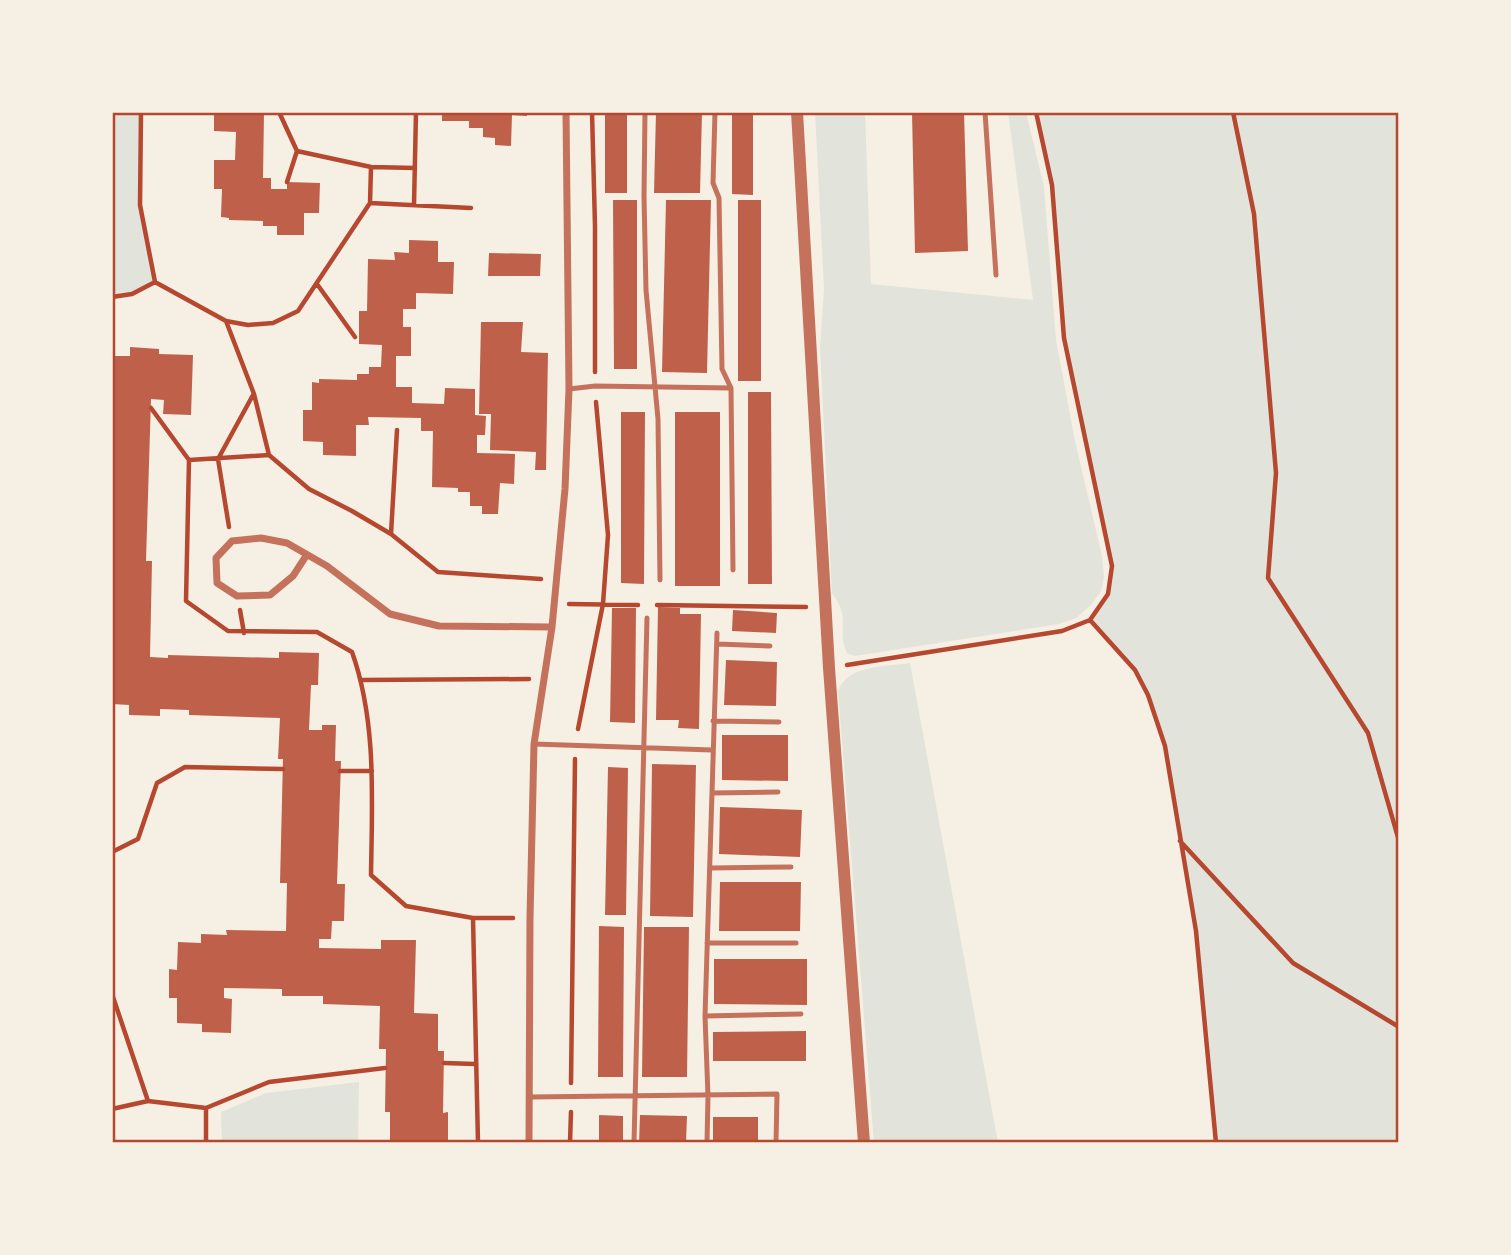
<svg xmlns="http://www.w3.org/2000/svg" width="1511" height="1255" font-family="'Fira Sans Condensed',sans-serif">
  <rect width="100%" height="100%" fill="#f6efe4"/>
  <path fill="#e2e4dc" d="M112,112H141L140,205L155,282L132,294L112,297Z
    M815,112H865L871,284L1033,300L1008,112H1026L1044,187L1056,340L1075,441L1102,556L1104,577L1101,591L1091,605L1076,618L1059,624L855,656L847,653C836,631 852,617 832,594L820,347L824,289Z
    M1036,112H1399V1143H1216L1196,932L1165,746L1148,695L1135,670L1090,620L1108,594L1112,566L1064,338L1052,185Z
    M910,663L998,1143H874L838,691C848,664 886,667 910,663Z
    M359,1082L358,1143H222L221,1112L266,1093Z"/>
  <path fill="#bf614a" d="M214,112L264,113L263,178H271V189H287V182L320,183L319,213H304V235H277V226H263V221L229,220V218L221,217L222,189H214V160H235L236,132L214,131Z
    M442,112H527V116L512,115L511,146L495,145V138L483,137V128H469V121H442Z
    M605,112H627V193H605Z
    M656,112H702L700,193H654Z
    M732,112H753V195L732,194Z
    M912,112H964L968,251L915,253Z
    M613,200H637V369H614Z
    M666,200H711L707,373L662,372Z
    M738,200H761V381H738Z
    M409,240L438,241V262H454L453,294L416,293V309H403V327H411V356H396V387H412V403L444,404L445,388L475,389V415L486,416L485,435H477V453L515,454L514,484L500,483L498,514H482V506H470V492H458V488L432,487L433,431H421V418L368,417L369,425H356V456L323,455V442L303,441V410H312V382L319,383V379L357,380V374H369V367H381L382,345L359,344V311H367L368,259L395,260L394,252L409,253Z
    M489,253L541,254L540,276H488Z
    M481,322H523L521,352L548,353L546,470H535L536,452L490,450L491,414H479Z
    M130,347L159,349V354L193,355L191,415L163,414L164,400L151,399L146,561H152L150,657L168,658V655L279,658V652L319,653L318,685H311L309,730H322V725H336L335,761H341L337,884H345L344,921H332L331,939H319V948L381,949V940H416L414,1013L438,1014V1051H444L443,1113L448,1112V1143H390V1112H385L386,1049H379L380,1006L323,1004V996H282V989L224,988V998L232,999L231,1033L202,1032V1024L177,1023V998H169V969L177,970L178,942L201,943V934L227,935L226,930L286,931L287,883H280L283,759H278L280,718L189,715V710L160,709V716L129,715V705L112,704V356H130Z
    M748,392H771L772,584H748Z
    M621,412H645L644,584L621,583Z
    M675,412H720V586H675Z
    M658,607L680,608V614H701L699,729L678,728L679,720H656Z
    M612,608H636L635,723L610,722Z
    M733,610L777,613L776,633L732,631Z
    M726,660L777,662L776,706L724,705Z
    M722,735H788V781L722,780Z
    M652,764L696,765L693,917L650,916Z
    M608,767L628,768L626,915H605Z
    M720,807L802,810L800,857L719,854Z
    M720,882H801L800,931H719Z
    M599,926L624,927L623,1077H598Z
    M644,927H689L687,1077H642Z
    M714,959H807V1005L714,1004Z
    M806,1031V1061H713V1032Z
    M599,1115L623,1116V1143H599Z
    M640,1115L687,1116L686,1143H639Z
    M713,1117H758V1143H713Z"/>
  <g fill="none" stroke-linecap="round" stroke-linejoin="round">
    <path stroke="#b5482f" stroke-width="4.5" d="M279,112L297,151
      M592,112L595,226V372
      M1233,112L1254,214L1276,473L1268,578L1368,733L1399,841
      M371,167L415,168
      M287,182L297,151L371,167L370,203
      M414,205L416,112
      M155,282L226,321L248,325L273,323L298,311L370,203L471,208
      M317,284L355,337
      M112,297L132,294L155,282L140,205L141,112
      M226,321L254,394L269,455L309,489L352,511L391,534L438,572L541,579
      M151,408L189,460
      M269,455L189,460L186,601L228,631L317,632L352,652C377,722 372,801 371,875L406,906L473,918H513
      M229,527L218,459L253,395
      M391,534L397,430
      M569,604L638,605
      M657,605L806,607
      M240,610L244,633
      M1090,620L1135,670L1148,695L1165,746L1196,931L1216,1143
      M847,665L1062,631L1090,620L1108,594L1112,566L1064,338L1052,185L1036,112
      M362,680L529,679
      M578,729L603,604L608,535L596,402
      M340,771H372
      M1180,841L1293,963L1399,1027
      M112,852L138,839L157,783L185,767L283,769
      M473,918L478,1143
      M112,994L148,1101L206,1108V1143
      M444,1063L475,1064
      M571,1083L575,759
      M206,1108L269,1082L385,1068
      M112,1109L148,1101
      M570,1143L571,1112"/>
    <path stroke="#c5725c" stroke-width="5" d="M645,112L644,196L646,290L658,419L660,580
      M715,112L713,183L719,198L722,369L731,388L733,570
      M985,112L996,275
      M569,389L595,386L731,388
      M717,644L770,646
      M713,721L779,722
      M534,744L712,750
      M712,793L778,792
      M711,868L791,867
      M707,943H796
      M705,1016L801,1014
      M530,1097L777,1094L776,1143
      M634,1143L647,618
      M707,1143L708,1096L705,1016L717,633"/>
    <path stroke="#c5725c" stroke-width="7" d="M306,556L293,576L270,595L237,596L217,583L216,558L232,541L261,538L287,543L327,566L390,614L439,626L552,627
      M529,1143L530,918L534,744L552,627L565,489L569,389L566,112"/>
    <path stroke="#c5725c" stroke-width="12" d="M797,112L829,668L864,1143"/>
  </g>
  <rect width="1511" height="1255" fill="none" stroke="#f6efe4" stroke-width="228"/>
  <rect x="114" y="114" width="1283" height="1027" fill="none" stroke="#b5482f" stroke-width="2.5"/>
</svg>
